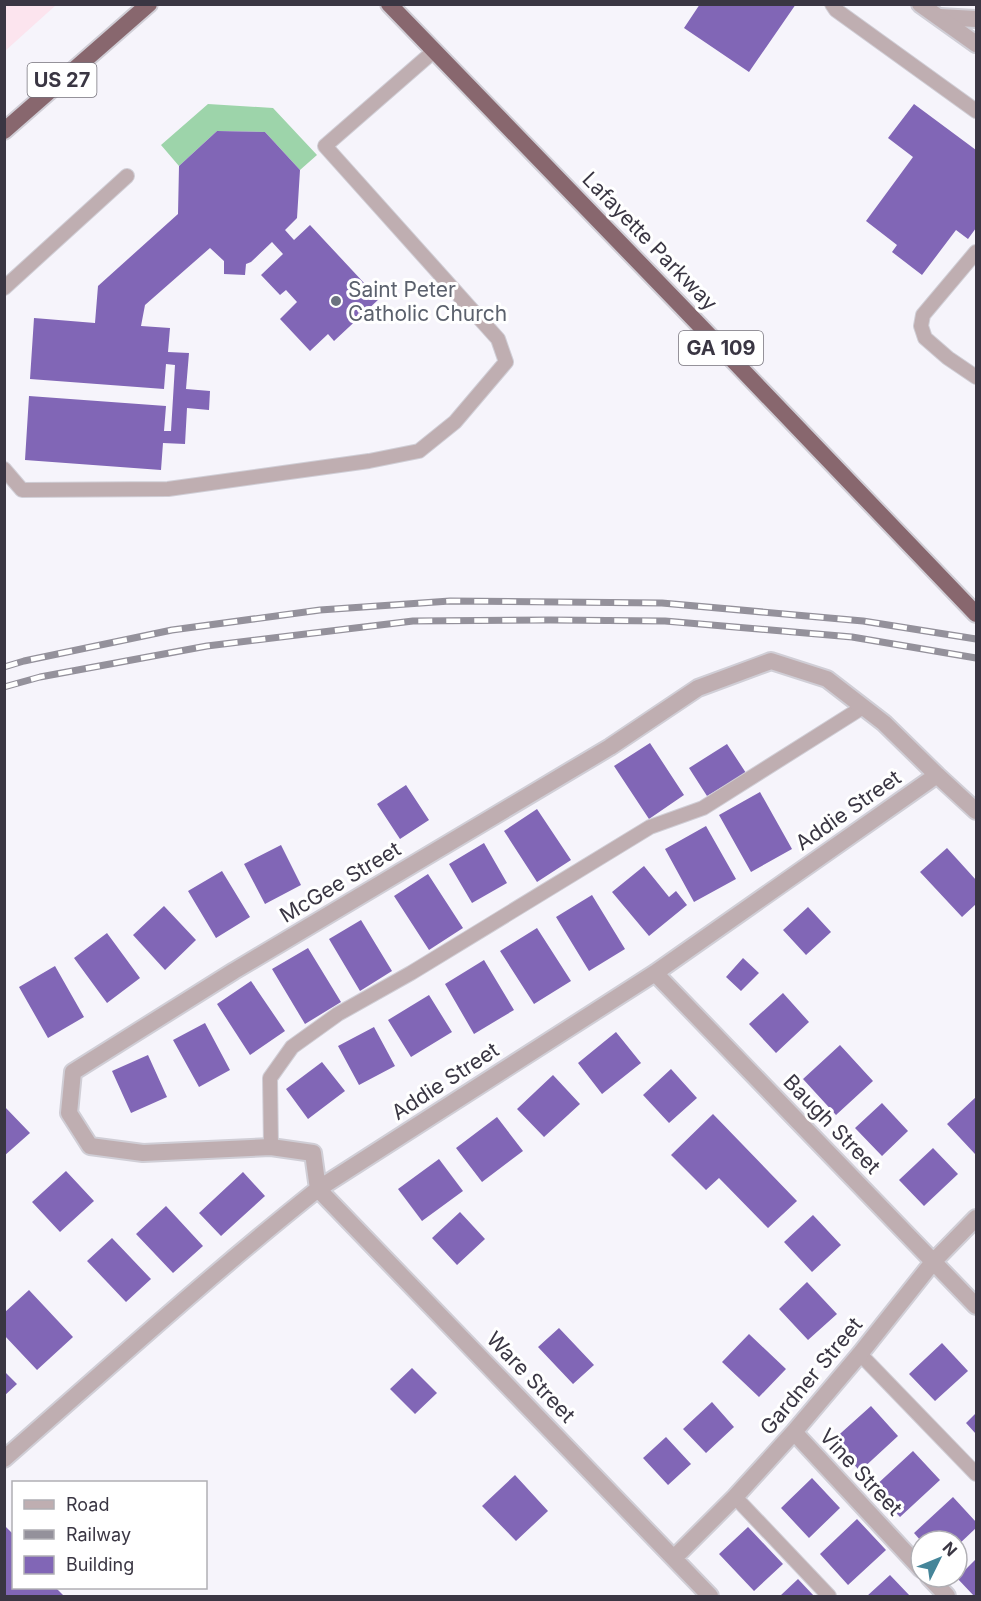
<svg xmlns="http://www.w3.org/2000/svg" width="981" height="1601" font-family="Inter,sans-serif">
  <rect width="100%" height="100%" fill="#f6f4fb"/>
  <path fill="#fce4ee" d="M5,4H56V5L5,51Z"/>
  <path fill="#9dd4aa" d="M208,104L273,108L317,155L300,170L265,132L217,131L179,166L161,145Z"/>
  <path fill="#8166b6" d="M700,4H796L749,72L684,28Z
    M914,104L976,150V228L968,239L956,230L922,275L892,252L897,245L866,221L913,157L888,138Z
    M217,131L265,132L300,170L297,218L285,230L294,240L310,225L379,299L334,341L328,334L310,351L280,319L297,302L286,290L280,295L261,275L283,254L272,242L251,262L246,264L245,275L224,274V261L210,248L145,305L141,326L170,328L168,352L189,353L186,389L210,391L209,410L187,408L185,444L163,443L161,470L25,460L29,396L166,406L164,431H171L175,365L166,364L164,389L30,379L34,318L95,323L98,286L178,214L179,166Z
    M650,743L684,795L649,819L614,766Z
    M727,744L746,773L707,796L689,768Z
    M406,785L429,820L400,839L377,804Z
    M760,792L792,849L751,872L719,815Z
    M537,809L571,860L537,882L504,831Z
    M706,826L736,879L694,902L665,849Z
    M484,843L507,883L472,903L449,864Z
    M281,845L301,885L265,904L244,864Z
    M947,848L976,880V904L962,917L920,872Z
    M644,866L669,897L676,891L687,905L649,936L612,892Z
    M222,871L250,917L216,938L188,891Z
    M428,874L463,928L429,950L394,896Z
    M592,895L625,949L589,971L556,917Z
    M164,906L196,940L165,970L133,935Z
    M808,907L831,932L806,955L783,930Z
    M361,920L392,971L360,991L329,939Z
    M537,928L571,981L534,1004L500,951Z
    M107,933L140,978L107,1003L74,958Z
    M308,948L341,1002L305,1024L272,969Z
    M743,958L759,973L741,991L726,977Z
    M484,960L514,1010L474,1034L445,984Z
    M55,966L84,1017L48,1038L19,987Z
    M251,981L285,1031L250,1055L217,1004Z
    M783,993L809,1022L776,1053L749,1024Z
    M429,995L452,1032L411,1057L388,1020Z
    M205,1023L230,1070L199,1087L173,1040Z
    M374,1027L395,1066L359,1085L338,1046Z
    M616,1032L641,1063L602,1094L578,1063Z
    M840,1045L873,1081L836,1115L803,1079Z
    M148,1055L167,1097L131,1113L112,1071Z
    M322,1062L345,1091L308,1119L286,1089Z
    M671,1069L697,1098L669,1123L643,1095Z
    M553,1075L580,1104L544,1137L517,1109Z
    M976,1097V1153L975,1154L947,1124Z
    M882,1103L908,1131L882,1156L855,1128Z
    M4,1106L30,1133L4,1156Z
    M713,1114L797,1201L768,1228L719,1178L706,1190L671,1155Z
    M497,1117L523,1151L482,1182L456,1148Z
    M933,1148L958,1174L924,1206L899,1180Z
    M439,1159L463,1191L422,1221L398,1189Z
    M66,1171L94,1201L60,1232L32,1202Z
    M243,1172L265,1196L221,1236L199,1213Z
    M166,1206L203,1246L173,1273L136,1234Z
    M460,1212L485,1239L457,1265L432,1238Z
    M813,1215L841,1245L812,1272L784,1242Z
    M112,1238L151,1279L126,1302L87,1261Z
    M807,1282L837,1314L808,1340L779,1309Z
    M29,1290L73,1337L37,1370L4,1335V1313Z
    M559,1328L594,1365L573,1384L538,1347Z
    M749,1334L786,1369L759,1397L722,1362Z
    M942,1343L968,1371L935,1401L909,1374Z
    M412,1368L437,1393L415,1414L390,1389Z
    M4,1371L17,1384L4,1396Z
    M712,1402L734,1427L706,1453L683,1429Z
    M871,1406L898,1436L860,1471L832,1441Z
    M976,1413V1434L966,1423Z
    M666,1437L691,1464L668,1485L643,1458Z
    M913,1451L940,1480L900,1517L873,1488Z
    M515,1475L548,1511L516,1541L482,1506Z
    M812,1478L840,1508L809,1538L781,1508Z
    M953,1497L976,1522V1528L957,1546V1541H921L914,1533Z
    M857,1519L886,1550L848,1585L820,1554Z
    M4,1525L14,1535V1588H56L64,1596H4Z
    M748,1527L783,1564L754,1591L719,1554Z
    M976,1559V1596H974L957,1578Z
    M890,1575L910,1596H867Z
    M798,1579L814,1596H780Z"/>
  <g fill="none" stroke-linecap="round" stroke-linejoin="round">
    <defs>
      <path id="service" d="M832,4L836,10L976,111
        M976,252L923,315L921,326L925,338L948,358L976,377
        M4,288L127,176
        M4,469L22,490L168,489L369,461L419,451L455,422L506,362L498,339L325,146L434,51
        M271,1147L270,1078L292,1047L338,1014L411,973L650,827L703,808L863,707
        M860,1354L976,1474
        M735,1497L829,1596"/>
      <path id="minor" d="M939,17L976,19
        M655,973L976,1306
        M794,1432L921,1569
        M4,1459C108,1368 210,1275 318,1189L655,973L937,775
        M674,1558L735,1497L794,1432L860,1354L933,1262L976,1218
        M929,1577L947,1596
        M710,1596L318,1189L313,1153L271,1147L143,1153L90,1146L69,1113L73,1072L234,971L610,747L698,688L771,661L827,679L884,723L937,775L976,811"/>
      <path id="tertiary" d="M920,4L976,44"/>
      <path id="trunk" d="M389,4L682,307L976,614
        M4,131L149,4"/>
    </defs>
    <use href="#service" stroke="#d0ced6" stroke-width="16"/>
    <use href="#minor" stroke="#d0ced6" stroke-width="20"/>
    <use href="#tertiary" stroke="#d0ced6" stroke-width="20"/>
    <use href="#trunk" stroke="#d0ced6" stroke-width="20"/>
    <use href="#service" stroke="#bfaeb1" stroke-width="14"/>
    <use href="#minor" stroke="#bfaeb1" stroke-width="16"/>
    <use href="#tertiary" stroke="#bfaeb1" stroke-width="16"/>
    <use href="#trunk" stroke="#88676e" stroke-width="16"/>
    <defs>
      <path id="rail" d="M4,667L24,661L172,630L320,610L450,601L662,603L863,621L976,639
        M4,687L40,677L207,646L413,621L550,620L665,621L852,637L976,658"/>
    </defs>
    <use href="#rail" stroke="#94919b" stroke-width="7"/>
    <use href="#rail" stroke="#fff" stroke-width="4.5" stroke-dasharray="14" stroke-linecap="butt"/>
  </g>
  <circle fill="#6b7280" stroke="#fff" stroke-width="2" cx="336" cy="301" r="6"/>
  <g text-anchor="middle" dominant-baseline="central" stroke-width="6" stroke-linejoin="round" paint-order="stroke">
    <g fill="#fff" stroke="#75727b" stroke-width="1.5">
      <rect x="27.5" y="63" width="69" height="34" rx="4.5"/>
      <rect x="679" y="331" width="84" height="34" rx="4.5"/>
    </g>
    <g font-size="20" font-weight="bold" fill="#3a3643">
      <text x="62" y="80">US 27</text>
      <text x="721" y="348">GA 109</text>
    </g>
    <g font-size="21" fill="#3a3643" stroke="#fff">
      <text transform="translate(650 241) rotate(46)">Lafayette Parkway</text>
      <text transform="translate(848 810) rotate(-35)">Addie Street</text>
      <text transform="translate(340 882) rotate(-31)">McGee Street</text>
      <text transform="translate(445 1081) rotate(-33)">Addie Street</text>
      <text transform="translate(832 1124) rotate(46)">Baugh Street</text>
      <text transform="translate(811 1376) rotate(-50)">Gardner Street</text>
      <text transform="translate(531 1377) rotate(46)">Ware Street</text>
      <text transform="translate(861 1472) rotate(47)">Vine Street</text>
    </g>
    <g font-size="21" fill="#5b616d" stroke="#fff" text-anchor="start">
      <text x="348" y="289">Saint Peter<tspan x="348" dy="24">Catholic Church</tspan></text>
    </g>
  </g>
  <rect width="981" height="1601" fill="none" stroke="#3a3643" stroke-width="12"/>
  <rect x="12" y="1481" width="195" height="108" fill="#ffffff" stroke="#b0afb4" stroke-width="1.5"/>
  <rect x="24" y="1500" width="30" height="9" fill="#bfaeb1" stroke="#b0afb4" stroke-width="1.5"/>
  <text x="66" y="1511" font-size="18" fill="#3a3643">Road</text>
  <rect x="24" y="1530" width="30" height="9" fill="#94919b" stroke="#b0afb4" stroke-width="1.5"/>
  <text x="66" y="1541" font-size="18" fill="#3a3643">Railway</text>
  <rect x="24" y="1556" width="30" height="18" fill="#8166b6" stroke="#b0afb4" stroke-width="1.5"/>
  <text x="66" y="1571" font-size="18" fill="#3a3643">Building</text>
  <g transform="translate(939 1559) rotate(47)"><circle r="28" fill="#ffffff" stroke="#b0afb4" stroke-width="1.5"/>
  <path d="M0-4.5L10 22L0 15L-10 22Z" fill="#458599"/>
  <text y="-9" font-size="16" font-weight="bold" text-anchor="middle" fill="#3a3643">N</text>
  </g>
</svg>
